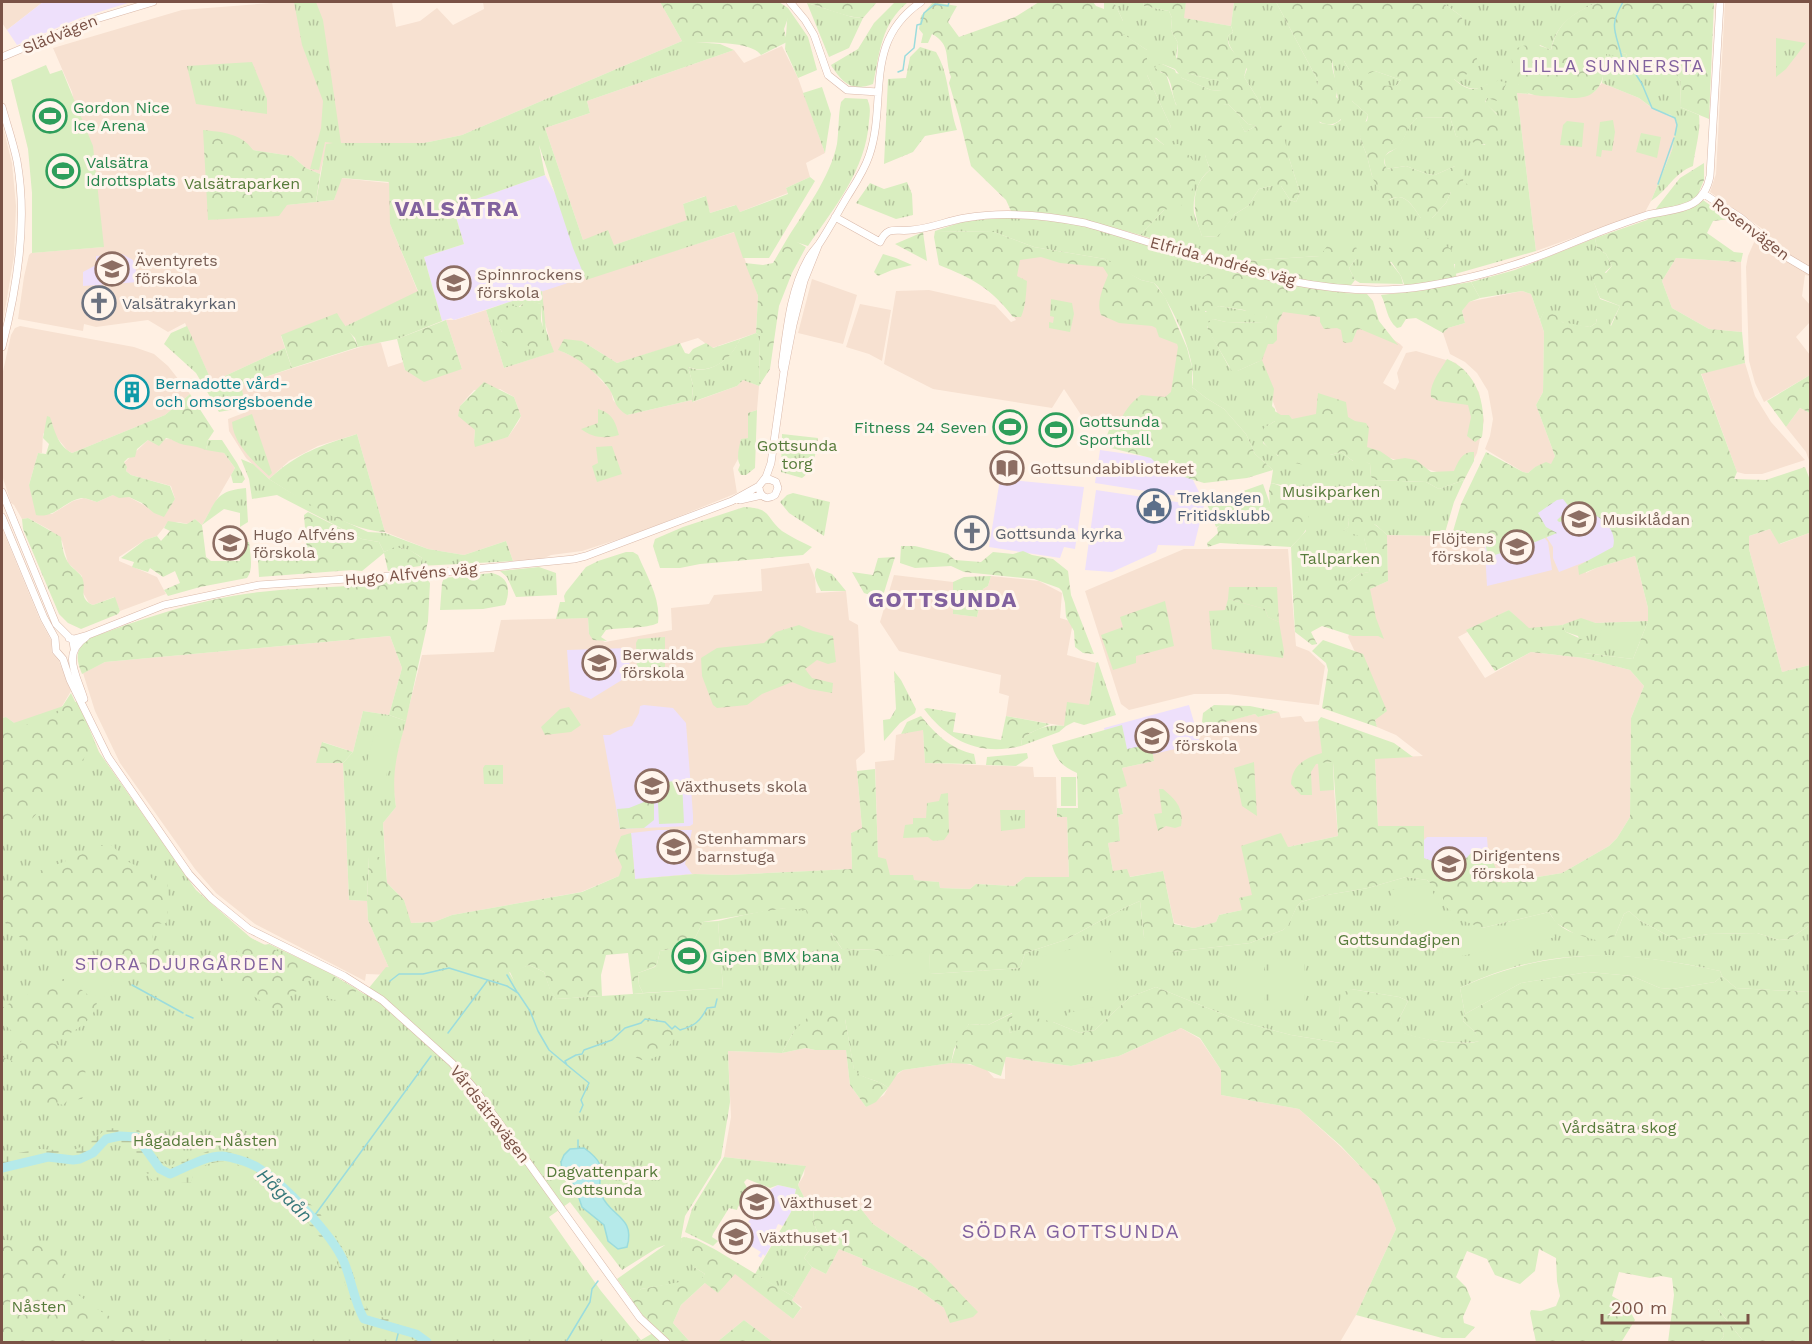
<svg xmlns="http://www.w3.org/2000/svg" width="1812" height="1344" font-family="'Work Sans',sans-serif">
  <defs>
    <pattern id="grass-tufts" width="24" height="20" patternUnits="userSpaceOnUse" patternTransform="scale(1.5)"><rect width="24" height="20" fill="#d9eec0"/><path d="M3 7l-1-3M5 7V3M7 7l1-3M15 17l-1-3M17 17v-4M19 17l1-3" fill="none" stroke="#b5c39e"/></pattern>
    <pattern id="forest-crowns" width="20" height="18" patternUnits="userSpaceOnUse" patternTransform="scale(1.5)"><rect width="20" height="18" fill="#d9eec0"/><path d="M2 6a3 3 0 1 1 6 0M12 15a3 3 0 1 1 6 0" fill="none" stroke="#b5c39e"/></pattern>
    <pattern id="wetland-marsh" width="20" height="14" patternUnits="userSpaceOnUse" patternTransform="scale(1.5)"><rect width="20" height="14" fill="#d9eec0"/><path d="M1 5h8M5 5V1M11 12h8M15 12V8" fill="none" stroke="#b5c39e"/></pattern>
  </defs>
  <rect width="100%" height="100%" fill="#fff0e3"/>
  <path fill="#f7e1d1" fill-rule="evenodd" d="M2,2H43L7,30L2,23Z
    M284,2H392L396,27L420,21L437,8L453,25L484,9L483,2H660L682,41L462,135L424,143L327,144L320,174L306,168L292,156L253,150L208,209L209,220L287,205L334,200L341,178L388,183V181L390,186V224L418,292L344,327L281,336L285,348L212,382L185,323L168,332L148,320L96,327L84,324L83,331L18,319L24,277L29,255L31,253L103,247L72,92L53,48L182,10Z
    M1186,2H1234L1231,26L1183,18Z
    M1725,2H1810V276L1805,275L1802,296L1810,305V322L1796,337L1810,355V375L1764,402L1755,383L1749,361L1746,267L1748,256L1755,240L1764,230L1710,192L1716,174Z
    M782,46L798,78L825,153L806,163L810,177L786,188L788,193L740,212L735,205L710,213L705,196L683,204L688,220L614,245L583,240L545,128L590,113L587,101L734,50L744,63Z
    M1602,83L1639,98L1652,108L1675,118L1677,125L1672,150L1651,201L1645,212L1536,251L1517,93L1569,98L1594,92Z
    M2,123L12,163L16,206L14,256L2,328Z
    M735,232L758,296L756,333L712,348L698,338L617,363L582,341L559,350L582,361L590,368L611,391L613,400L627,415L692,400L693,402L737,386L743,380L759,386L757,410L748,413V438L747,440H741L738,459L733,468L737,493L638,533L582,551L551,555L542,559L513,561L506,541L464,555L428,549L385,532L357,434L318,446L289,461L269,479L246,458L229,431L228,419L249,411L240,385L376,342L381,343L388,367L403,362L405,370L462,369L446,320H455L486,310L504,368L553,352L544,319L542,291L590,273L593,276ZM500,389L514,397L521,416L519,421L508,437L474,442L475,430L460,406L474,390Z
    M1020,246L1098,261L1183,346L1174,400L1118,428L1087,424L1064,389L1052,408L933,389L884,364L896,291L929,290L995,305L1011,322L1016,320L1014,317L1024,283L1009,272Z
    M1676,258L1741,262L1742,332L1709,329L1672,308L1662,281Z
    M812,279L857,295L843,344L798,333Z
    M1522,291L1531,294L1544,332L1543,392L1536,405L1555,456L1552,464L1535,467L1528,473L1523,472L1485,449L1490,436L1493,419L1488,391L1477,373L1465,362L1450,354L1443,333L1448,328L1465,323L1462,311L1468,302Z
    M1279,296L1391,338L1400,344L1403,347L1402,349L1383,383L1395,390L1399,382L1397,373L1406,353L1416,351L1456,363L1479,392L1484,420L1477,453L1464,480L1356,448L1358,437L1278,415L1257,359Z
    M860,304L891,310L882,361L869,354L846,347Z
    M20,326L134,347L154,354L168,366L190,394L165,415L72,453L67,450L55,435L52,424L43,434L42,453H38L29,485L44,514H52L73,501L84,498L97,502L113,495L129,497L164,516L175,499L171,486L131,475L126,471L127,467L124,463L148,440L171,439L182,444H190L224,453L235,468L202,525L195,519L188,524L178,522L166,525L157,536L145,540L119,557V561L157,577L166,594L120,611L114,597L93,605L89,603L82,591V576L68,563L62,541L50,530L28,518L22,519L14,505L11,503L2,475V376L11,335L15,328Z
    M1745,363L1755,396L1771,422L1805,460L1762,474H1745L1737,472L1701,373Z
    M1800,408L1810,413V463L1806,452L1786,427Z
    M1587,510L1586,573L1596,568L1635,556L1648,608V621L1596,623L1581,619L1562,625L1529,629L1509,610L1458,637L1485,678L1531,652L1584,658L1630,670L1644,686L1631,718L1630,817L1617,838L1609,846L1562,873L1502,883L1456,870L1378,826L1375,758L1423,756L1396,735L1377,727L1363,669L1348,637L1370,589L1388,581L1387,535L1444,536L1461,539H1480L1485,542Z
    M2,528L40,620L51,640L52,653L59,661L71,691L58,713L20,727L6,717L2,718Z
    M1770,529L1780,544L1809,533L1810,530V665L1782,672L1749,549V536Z
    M1184,549H1288L1296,646L1309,651L1325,666L1319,705L1228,694H1194L1129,710L1121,704L1085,591Z
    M809,563L815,578L816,593L846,591L849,620L858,625L865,752L856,760L862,828L851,833L852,869L728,875L695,874L635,879L619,876L581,892L452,915L434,922L410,923L404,900L387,883L383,823L396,807L393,784L395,762L422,655L494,652L501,620L588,618L589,634L605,642L672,630L671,608L709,604L714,595L762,591L761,569Z
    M894,575L953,582V614L977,617L983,589L988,586L991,576L1039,581L1062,593L1060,618L1073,622L1067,655L1096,663L1089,705L1064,726L1006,716L1009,696L999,693L1001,675L899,651L880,622Z
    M390,636L402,668L389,715L363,711L353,752L323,742L317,763H343L349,900L367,901L368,920L392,975L366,974L365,981L255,924L216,893L195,869L120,763L95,711L83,673L105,662Z
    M1279,712L1281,718L1301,716L1305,722L1318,721L1324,762L1334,790L1338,836L1288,847L1242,910L1219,915L1216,922L1194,928L1174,923L1163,871L1129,877L1113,871L1108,843L1120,841L1118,815L1123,814L1118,788L1126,786L1122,768L1154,761L1150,744L1172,730L1202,722L1206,726L1255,714L1258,717Z
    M923,729L925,763L1033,767L1034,777H1056L1057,817H1067L1069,877H1025L1014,886L976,884L970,889L940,888L939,882L913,880L912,875H890L878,857L875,762L894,760L896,735Z
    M1181,1028L1200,1039L1221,1070V1095L1299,1109L1341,1147L1379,1185L1396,1229L1356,1315L1340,1342H773L744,1320L717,1342H690L673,1323L681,1305L705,1283L735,1273L793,1319L802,1307L792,1300L812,1267L826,1274L839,1249L863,1259L862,1265L916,1288L944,1308L931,1263L873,1224L854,1200L812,1203L805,1199L798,1185L804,1175L805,1166L724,1157L731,1117L728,1051L782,1053L806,1048L815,1050H846L850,1085L866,1107L884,1095L894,1077L903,1070L957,1062L981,1067L987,1070L994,1078L1005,1079V1057L1071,1066L1119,1056Z"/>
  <path fill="#eee0fb" d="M43,2H131L80,18L17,45L7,30Z
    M545,175L557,197L590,273L565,284L454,320L451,318L442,321L424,257L464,244L453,207Z
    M122,254L133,260L139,282L83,286V272L96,265V256Z
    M1100,450L1184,462L1203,500L1095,483Z
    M1600,472L1636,542L1559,572L1553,558V547L1527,507Z
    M1000,479L1084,487L1075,549L1064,547L1060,558L989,547Z
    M1096,490L1204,506L1194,546L1158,545L1156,552L1112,572L1085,570Z
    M1522,512L1548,542L1552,570L1487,586L1484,534Z
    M629,648L630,675L591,699L570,691L567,650Z
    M644,705L673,708L686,723L693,815V824L690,826L620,829L603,735H610L621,729L632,726L639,713L640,706Z
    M1189,705L1200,743L1112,764L1104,728Z
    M658,830H692L685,864L692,874L635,879L631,833Z
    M1427,837H1487L1490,879L1409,872V855Z
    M778,1185L796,1189L791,1212L783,1226L778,1224L775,1231L778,1233L765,1256L763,1254L761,1258L758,1256L761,1252L741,1240L751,1224L748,1222L752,1217L754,1218L756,1214L758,1215L768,1197V1191Z"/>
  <path fill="url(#grass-tufts)" fill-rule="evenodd" d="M294,2H316L323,20L341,143H424L462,135L682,41L720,44L734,50L587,101L590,113L545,128L583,240L608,230L614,245L687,220L683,204L706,196L710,213L736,205L740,212L788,194L786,188L810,177L815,181L769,258H743L734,232L586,280L573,248L539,145L545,175L453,207L464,244L424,257L442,321L397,339L358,347L355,338L344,327L418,291L390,224L389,182L342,178L334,200L316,202L326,144L333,143L325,142L319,170L310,169L321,128L323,101L302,45Z
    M895,2H908C881,24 880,51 873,84C852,92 842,83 831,65L858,49L874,23Z
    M1114,2H1143L1144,6L1169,11L1172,18L1171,30L1178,43L1176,57L1187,73L1213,80L1228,77L1222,91L1211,90L1182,78L1175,69L1162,64L1160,72L1166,74L1176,105L1192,109L1228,104L1248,124L1256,126L1245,132L1238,120L1205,155L1210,170C1198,178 1192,198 1194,213C1196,221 1200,229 1202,236L1217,237L1235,214L1248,206L1259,189L1272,186H1281L1290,200L1296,202L1300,193L1289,158L1262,113L1258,99L1244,77L1247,69C1240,58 1227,49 1228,36L1233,32L1231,26L1234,2H1276L1318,81L1317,90L1311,104L1320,123L1333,125L1341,120L1332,60L1344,61L1350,71H1375L1401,80L1396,86L1352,101L1368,115L1360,138L1367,156L1372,176L1390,200C1404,190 1413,207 1421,218H1432L1446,203L1451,192L1471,189L1463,181L1455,166L1435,175L1427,174L1406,166L1386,169L1384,157C1389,151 1395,151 1400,144C1406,136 1408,124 1417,118L1450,117L1456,136L1485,145L1497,114L1485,103L1487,98H1491L1488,84C1475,93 1464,88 1453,78L1466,31L1461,16L1442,2H1599C1575,12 1556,23 1551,50L1540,45L1518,84L1529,94L1517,93L1536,251L1455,274V264L1390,262L1401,276L1403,284L1360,283L1355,280L1349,268L1356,259L1320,256L1228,262L1140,235L1164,210V145L1155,137L1171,127L1147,75V50L1122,34L1123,21Z
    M807,3L852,17L863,18L849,48L829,57Z
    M788,8L808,37L817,70L798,78L785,49Z
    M1776,38L1806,43L1786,69L1776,77Z
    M920,47L936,52C950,75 948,104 957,130L925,136L913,152L884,164L888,79L906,78L910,57Z
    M1620,52L1626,54L1628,60L1652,67H1670L1681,81L1680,107L1699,115C1701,132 1695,149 1693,166C1674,173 1668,190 1651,201L1672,150L1677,122L1671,115L1655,110L1639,98L1602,83L1606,53Z
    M252,62L267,99V114L196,104L187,66Z
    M822,87L831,114L825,153L803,93Z
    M845,98L867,99C871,106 870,113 869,121C866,170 834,208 808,246L787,239C805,210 830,178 837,144C839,130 838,116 841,102Z
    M1613,120L1615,132L1612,151L1602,150L1601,157L1596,156L1600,122Z
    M1567,121L1584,123L1582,147L1560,145L1563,125Z
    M1641,133L1661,137L1657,158L1636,152Z
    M907,182L912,194L913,215L896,219L856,203L870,183L884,189Z
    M1012,217L1056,220L1085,226L1218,266L1215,271L1204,276L1205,312L1219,306L1265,314L1267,317L1264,323L1226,322L1213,319L1207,327L1229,367L1237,371L1262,360L1274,389L1272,406L1275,409V421L1266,427L1263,443L1278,456L1330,455L1341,452L1353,461L1363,460L1370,464L1371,477L1375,480L1426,482L1439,489L1464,480L1454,502L1444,536L1387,535L1376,525L1347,515L1349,520L1348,527L1344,530L1364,537L1370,564L1369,572L1359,574L1347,583L1301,588L1293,596L1291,547L1306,531L1281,485L1271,483L1273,470L1255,454L1246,434L1224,409L1206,398L1192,387C1198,360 1174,310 1158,287L1154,283L1141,280L1120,269L1105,259L1034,247L994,232L935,231L965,221Z
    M1595,238L1597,248L1606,254L1612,266L1594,282L1600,299L1620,306L1610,326L1596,319V323L1590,327L1566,324L1544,312L1540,320L1531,294L1522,291L1480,298L1471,282L1515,270Z
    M542,291L546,330L554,352L504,368L486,310ZM526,301L541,304L543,331L527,345L502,332L498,324Z
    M1051,299L1072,303L1074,314L1070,332L1049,328V322L1053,323L1054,317L1050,316Z
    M187,326L212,382L285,348L292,368L241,385L246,407L219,412L196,373L164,344L171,333Z
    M756,333L760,336L759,386L743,380L737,386L692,402L693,385L688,367C709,377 732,358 740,339Z
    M757,410L755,468L746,475H741L738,470L740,465C736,458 739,447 741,439L748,438V413Z
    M252,414L272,473L269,476C255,463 233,444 232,422Z
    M782,434L818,438C815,454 815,469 802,478L781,472Z
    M208,440H222L237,463L245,479L242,483H233L231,475L235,468L224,453L206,450Z
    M612,446L622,474L597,482L592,466L598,463L596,447Z
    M241,459L253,464L269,479L290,492L335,517L368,532L385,533L428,549L464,555L506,541L513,561L420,566L422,558C409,548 399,545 384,552L379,542L362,539L277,495L252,499L249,479Z
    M246,488L248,522L240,527V513L224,509L202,525C217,500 215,491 246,488Z
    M793,493L830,502L824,536L789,513L780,502L787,495Z
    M539,567L556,573L557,595L516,597L507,577L500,571Z
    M817,568L832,574L846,591H821C817,583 812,575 817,568Z
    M991,576L988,586L983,589L977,617L953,614V582L964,577Z
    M1228,599L1265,609L1268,617L1279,622L1284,651L1283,658L1212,649L1209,611L1225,610Z
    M1581,618L1596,623L1648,621L1633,659L1584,653L1578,636L1566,632L1562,625Z
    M665,637V667L639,669L637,667L636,643L638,639Z
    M1098,662L1116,715L1084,725L1074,722L1066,726L1059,732L1021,746L1022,739C1034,729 1048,724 1064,726L1067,702L1089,705L1096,663Z
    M894,671L901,680L916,709L915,713L900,723L884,741L883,720L890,719L896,709Z
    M78,701L99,752L196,890L251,938L263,945L269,944L330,973L364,994L386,967L424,970L455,959L506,967L514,981L510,972L529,965L544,972L550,989L556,999L723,988L718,921C736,917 792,902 807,910C820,917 834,937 842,949L929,952L930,974L1020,968L1025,953L1065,940L1124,908L1140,901L1144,937L1172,952L1250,943L1283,930L1288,925L1297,906L1301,902L1321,896L1368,888L1406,877L1427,880L1482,928L1549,912C1564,939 1588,935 1615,936L1624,914L1629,911L1639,920L1676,940L1708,934L1757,933L1779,940L1789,939L1810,925V992L1736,988L1722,976L1720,971C1628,951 1547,945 1460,988L1465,1014L1463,1021L1475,1032L1480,1041C1461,1046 1422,1040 1403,1033L1400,1017L1408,1001L1399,997L1351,989L1339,1004L1341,1043L1291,1035L1242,1022L1156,987L1130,997L1095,1030L1080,1033L1053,1022L1009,1033L1012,1013L988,1025L969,1024L954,1049L951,1063L903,1070L898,1073L888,1088C878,1078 861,1080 854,1070L845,1019L794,1031L782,1053L728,1051L730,1102L721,1158L685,1216L681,1238L683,1247L694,1267L705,1274L702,1279L641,1289L633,1301L617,1279L665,1245L657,1248L622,1270L570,1202L549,1217L601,1291L641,1340L653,1333L663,1342H2V727Z
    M363,711L389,715L406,721C397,754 391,773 396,807L383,823L385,857H369L367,901L349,900L343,763L353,752Z
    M485,765H503V784H484L483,768Z
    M1000,810H1025V828L1001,831Z
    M724,1157L806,1166L798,1185L805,1199L812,1203L814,1209L813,1221L819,1236L804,1258L812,1267L794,1297L755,1274L791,1212L796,1189L778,1185L770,1188L747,1179L744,1182L748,1190L738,1207L737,1210L729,1208L713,1234L712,1237L718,1241L713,1246L685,1232L692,1209Z
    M1717,1308L1744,1342H1720L1724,1336Z"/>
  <path fill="url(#forest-crowns)" d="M660,2H779L788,8L789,15L784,29L787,42L761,55C752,41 704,42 688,43L682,41Z
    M802,2H877L863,18C842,17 823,6 802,2Z
    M933,2L957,6L948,22L959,37L1015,17L1039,2H1093L1096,6L1104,9V2H1114L1123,21V34L1147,50V75L1171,127L1165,133L1155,138L1164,145L1179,144L1198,166L1194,186L1181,206L1164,210L1140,235C1097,223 1056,212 1011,211L1006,200L971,166L959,117L949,83L951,77C944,58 952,45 932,34L928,43H921L923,34L919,29L921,16Z
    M1143,2H1186L1184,18L1231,26L1233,32L1228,36C1226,49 1239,56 1247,65L1244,77L1258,99L1262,112L1271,104L1279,115L1289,158L1300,193L1296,202L1290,200L1281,186H1272L1259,189L1248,206L1235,214L1218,237L1202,236C1193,213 1189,187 1210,170C1209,165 1206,160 1205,155C1203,141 1217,124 1228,117L1238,119L1245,132L1256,126L1248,124L1228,104L1223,105L1222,113L1209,125L1194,114L1192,109H1179C1171,99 1174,86 1167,76C1164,72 1159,72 1155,68L1156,65L1162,64L1175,70L1176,73L1180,74L1182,78L1211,90L1222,91L1221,85L1228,78L1213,80L1187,73L1180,69L1177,63L1178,43L1171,30L1172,18L1169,11L1144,6Z
    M1276,2H1442L1461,16L1476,50L1478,70L1454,79C1480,104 1486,73 1506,83L1502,97L1497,101L1487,98L1485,102L1500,118L1501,138C1491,150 1469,142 1456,136L1450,117L1417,118C1407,125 1406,139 1398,147C1394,151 1389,150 1386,155C1383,160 1384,164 1387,169L1406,166L1427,174L1435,175L1455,166L1465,167L1463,181L1472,188C1465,195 1459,194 1451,192L1446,203L1432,218H1421C1414,209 1407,193 1393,198C1390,199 1387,201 1383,201L1372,176L1367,156L1360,138L1361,124L1367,121L1368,115L1352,101L1359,85L1396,86L1401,80L1375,71L1362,76L1350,71L1344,61H1332C1331,74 1340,83 1336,97L1347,107C1345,111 1343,117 1340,120C1332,128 1316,124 1311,113C1308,104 1317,91 1318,81Z
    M1599,2H1714L1709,119L1680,107L1681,81L1670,67C1652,65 1646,67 1628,60L1626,54L1620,52L1621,57L1606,54C1604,67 1605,83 1594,92C1585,100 1570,98 1558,97C1550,96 1539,97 1531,94C1513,89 1511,66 1512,51C1526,42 1537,44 1551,50C1558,21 1573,13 1599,2Z
    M203,130C222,132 241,133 253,150L292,156L306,168L320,174L316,202L287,205L279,216L208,220Z
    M1704,163V180L1699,192L1703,200L1729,219L1713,221L1707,233L1734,252L1743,253L1741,262L1676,258L1662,281L1672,308L1709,329L1742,332L1745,363L1701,374L1737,472L1734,479L1766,480L1805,467L1810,480L1809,533L1779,544L1770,529L1749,536V549L1782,672L1810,665V925L1789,939L1779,940L1757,933L1708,934L1676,940L1639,920L1629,911L1624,914L1615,936L1599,941L1575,934L1556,923L1549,912L1482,928L1461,920L1446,907L1441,893L1427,880L1406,877L1368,888L1321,896L1301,902L1297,906L1288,926L1283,930L1250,943L1172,952L1152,947L1144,937L1140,901L1124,908L1065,940L1025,953L1020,968L930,974L929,953L884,956L878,950L842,949L831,933L811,932L806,910L785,908L703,922L695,938L676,948L660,951L657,964L654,967L638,973L639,985L643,993L633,994L628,953L606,955L601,975L602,996L556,999L550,990L544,972L529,965L516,971L493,976L448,967L422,974L392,975L368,920L367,901L369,857H385L387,883L404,900L411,923L434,922L452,915L582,892L619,876L622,867L615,851L621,836L631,833L635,879L695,874L728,875L852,869L851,833L862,828L857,771L875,769L878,857L886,859L890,875H913L914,880L939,882L940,888L970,889L976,884L1014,886L1025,877H1069L1067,817H1057V808H1078L1077,773C1063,767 1056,760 1052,745L1122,725L1127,749L1151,744L1154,761L1122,768L1127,786L1118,789L1123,814L1118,815L1120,841L1108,843L1113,871L1127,869L1130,877L1163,871L1174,924L1194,928L1216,922L1219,915L1242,910L1239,898L1252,895L1241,846L1281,833L1288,847L1338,836L1333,762L1316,764L1311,772L1312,795H1301L1291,784C1292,765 1305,758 1322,753L1318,721L1321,717L1394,743L1413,757L1375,759L1378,826H1424V858L1455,870L1473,851L1488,850L1502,883L1562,873L1609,846L1617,838L1630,817L1631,718L1644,686L1630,670L1584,658L1531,652L1495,671L1466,630L1509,610L1529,628L1562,625L1566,632L1585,641L1584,653L1633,659L1648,621V608L1635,556L1596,568L1579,575L1578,566L1613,547C1618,529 1601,518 1587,510L1574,517L1572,520L1559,522L1557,520L1570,508L1563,499L1557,500L1538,513L1546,527L1557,533L1528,545L1488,557L1485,542L1480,539L1451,538L1461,504L1486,452L1523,472L1528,473L1535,467L1546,462L1551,464L1555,456L1536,405L1543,392L1544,332L1540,320L1544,311L1561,317L1562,322L1590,327L1596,323L1597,315L1601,314L1602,322L1606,320L1611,326L1620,306L1600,298L1589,270L1595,267L1606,273L1612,266L1606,254L1597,248L1595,238L1647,220L1680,178Z
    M935,231L994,232L1034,247L1105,259L1141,280L1154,283L1165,297L1187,348L1192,367V387L1206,398L1224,409L1246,434L1255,454L1273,470L1247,478L1204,483L1164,471L1151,458L1103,446L1109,430L1118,425C1124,412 1130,403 1141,395L1165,397L1171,392L1178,347L1177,344L1159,337L1156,328L1152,326L1119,323L1101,315C1096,302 1103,288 1108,275L1103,267L1060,263L1041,257L1020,260L1017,276L1027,281C1026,293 1026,306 1021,317H1013C991,288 972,278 939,265L934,237Z
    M923,232L927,261L895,244Z
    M1415,237C1429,237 1439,241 1451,249L1458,284L1471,282L1480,298L1469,302L1462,311L1465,323L1448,328L1443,333L1416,318L1406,319L1401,327L1397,328C1386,319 1387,306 1381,295L1407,292L1401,276L1386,254L1393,241L1407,243Z
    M1333,238L1357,248L1356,259L1349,268L1355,280L1345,293L1367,294L1373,301L1379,321L1398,345L1360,329L1357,330L1352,342L1346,343L1343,342L1341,330L1337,328L1324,329L1320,322V317L1283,312L1277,325V340L1273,344H1268L1262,360L1233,373L1208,330L1207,324L1213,319L1226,322L1263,323L1267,317L1265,315L1259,316L1244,310L1219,306L1210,311H1200L1197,303L1203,291L1198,286L1199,279L1228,262L1320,256Z
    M787,239H792L806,247L792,273L779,306L770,369L759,386L760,336L756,333L758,296L745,263L763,265L773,263Z
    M883,254L896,258L912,265L892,270L878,276L874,272Z
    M526,300L541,304V321L547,339L544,346L536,352L527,345L523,350L513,352L500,340L502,332L492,316L497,312L504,311L512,303L516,307H520Z
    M337,313C344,326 353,334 358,347L292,368L281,335Z
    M446,320L462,369L424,382L405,370L397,339Z
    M564,339L582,341L617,363L680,343L685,353L689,354L693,349L706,343L713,348L740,339C732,359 710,376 688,367L693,385L692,400L627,415C615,407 616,403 611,392C609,388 605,384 602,380C588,366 577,357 558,350Z
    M1447,359C1478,372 1487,406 1482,437L1475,442L1467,436L1471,417L1468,405L1439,401L1431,397C1429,384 1440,371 1447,359Z
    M1810,375V413L1800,408L1786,427L1767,401Z
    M484,382L514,397L521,416L508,437L475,447L474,442L475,430L458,416L460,406Z
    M1318,393L1346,402L1348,417L1355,421L1366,423L1369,428L1367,447L1380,451L1393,460L1405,458L1416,460L1431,472L1454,471C1458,462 1462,451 1474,452V461L1464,480L1439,489L1426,482L1375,480L1371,477L1370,464L1363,461H1353L1341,452L1330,455L1325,462C1320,463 1312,466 1307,465C1289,464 1267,453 1260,436L1264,428L1275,421L1273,418V410L1281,415H1289L1292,419L1316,414Z
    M190,394L214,431L208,440L206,450C197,446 189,446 181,444C175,442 172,439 166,438L159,446L148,440L137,449L135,457L128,458L124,462L127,467L126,471L131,475L170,486L175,499L164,517L154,513L142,503L129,497L119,498L113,495L97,502C93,501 87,498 82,498C65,500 55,519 36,515L29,485L38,453L46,454L49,444L43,438L47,416L50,417C55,431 57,445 72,453L165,415Z
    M598,409C613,414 615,421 619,435C605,439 593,438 581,429L598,423Z
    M357,434L385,532C347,530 302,500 269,479C299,452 320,446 357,434Z
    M1271,483C1292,488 1317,506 1306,529C1303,536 1296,541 1291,547L1220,543L1208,547L1207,543L1218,533L1217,528L1219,526C1236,517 1254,515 1270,507L1269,490Z
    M744,507C772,508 765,517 782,531C791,537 802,542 812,547L803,555L700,564L680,568H660L653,546L655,539L683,527Z
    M308,512L362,539L379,542L384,552L395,547L410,550L422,558L420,566L388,571L384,553L362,571L352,570L259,577L258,560L307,556L304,515Z
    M1346,515C1363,515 1376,524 1387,535L1388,581L1370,589L1376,618L1384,639L1378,636H1353L1322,626L1311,632L1317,644L1312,645L1295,632L1293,596L1300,588L1314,581L1347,583L1359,574L1369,572L1370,564L1364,538L1343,530L1348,527L1349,520Z
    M28,518L61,537C62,547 64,558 70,565C74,570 82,574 83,580C86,590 78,598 93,605L115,597L120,611L118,614L81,629L68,623L59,614L23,529L22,519Z
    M195,519L202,525L206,557L211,561H240L238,542H249C250,553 254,569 247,578L200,587L168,596L164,590L180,583L175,571L163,577L150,568L148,572L132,567L134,562L121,558L145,540L157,536L161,541L170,531L164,528L168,521L187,524Z
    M901,546H915L948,554L955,560L981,562L993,552L1013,554L1023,551L1032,555L1053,559L1068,571L1071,595L1094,654L1083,653L1075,647L1074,631L1066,617L1065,603L1062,591L1059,588L1034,579L964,572L951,566L915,568L900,563Z
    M626,552H633L638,555C647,577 661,598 658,623C646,629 622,627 606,630L601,637L607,641L593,640L589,634L588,618L556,619L560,602H565L564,596L566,592L586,567L598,561Z
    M895,557L882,599L864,593L852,572L873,575L878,558Z
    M492,573C509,577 511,590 505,605L483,609L440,610L442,583L444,578Z
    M419,577L426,578L430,583L428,621L406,721L389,715L402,668L390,636L105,662L82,674C76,659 75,651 87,639C145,618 198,599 260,592C313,586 367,588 419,577Z
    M1229,587H1277L1279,622L1268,617L1265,609L1228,599Z
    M1165,601L1174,646L1136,656V663L1113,670L1101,635L1123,627L1120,617Z
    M799,625L813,631L833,636L836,662L828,664L817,660L805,669L812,678L833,683L832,693L809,689L792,682L762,694L747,705L717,708L713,705L702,676L701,658L717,648L764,643L776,632Z
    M1323,640L1363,654L1387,711L1375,720L1377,727L1322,708L1328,670L1326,663L1312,651Z
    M71,693L96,746L51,792L36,795L35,800L40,809C27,827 23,826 2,825V718L6,717L20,727L58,713Z
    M1214,705L1250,706L1279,712L1258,717L1255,714L1206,727L1202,722L1203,713Z
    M569,707L581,725L571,732L545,735L541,727L560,709Z
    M927,708L956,713L953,732L1001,740L1006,716L1050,724L1030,733L1022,739L1021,746C980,756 949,742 924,709Z
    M921,716C935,734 951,749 974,754L976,764L925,763L923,730L901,734L907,722Z
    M322,742L353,752L343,763H316Z
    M1027,753L1028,758L1016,766L986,765L987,757Z
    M1254,762L1257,816L1242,806L1234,768Z
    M1159,789H1163C1176,800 1184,808 1181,826L1175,828L1166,826L1158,831L1154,814L1162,813Z
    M948,793L949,833L944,840L933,841L928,837L903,838L905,825L913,824V818H926L927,803L939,801L941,794Z
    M654,798V820L644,828L620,829L617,809L629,808Z
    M98,845L113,846L125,860L146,871L153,880L167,881L169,902L166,923L156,924L152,937L161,954L152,970L128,975C118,959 102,946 83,942C72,940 49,947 37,948C5,928 1,928 2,890C31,869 68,865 98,845Z
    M1398,924H1406L1413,929L1414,936L1410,942H1391L1388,935L1391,928Z
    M247,934V936L320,972L308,980L303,988L289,995L285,1008L276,1010L240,988L217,985Z
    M325,972L357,989L353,996L335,1000L327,998L330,994L325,984Z
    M1588,972L1632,976L1660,988L1672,989L1715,982L1722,976L1736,988L1810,992V1342H1744L1718,1309L1724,1336L1720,1342H1668L1674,1295L1672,1278L1661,1276L1650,1278L1619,1272L1612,1296L1626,1304L1635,1320L1622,1341L1536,1342L1530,1313L1531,1310L1541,1311L1556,1306L1560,1296L1557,1281L1556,1258L1539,1249L1535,1271L1520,1284L1495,1275L1487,1259L1467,1251L1456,1277L1466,1287L1471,1299L1463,1317L1464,1323L1475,1327L1465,1338H1442L1356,1315L1396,1229L1379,1186L1341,1146L1299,1109L1221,1095V1070L1200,1038L1181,1028L1119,1056L1071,1066L1006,1057L1001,1076L970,1064L951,1063L958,1039L969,1024L988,1025L1013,1013L1009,1033L1028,1027L1032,1017L1053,1022L1080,1033L1095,1030L1130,997L1156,987L1242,1022L1291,1035L1340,1043L1339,1004L1342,993L1351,989L1399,997L1408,1001L1400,1017L1404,1033C1421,1039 1463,1047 1479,1041L1475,1032L1463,1021L1465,1014L1521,983Z
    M59,979H68L97,1002C94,1023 69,1034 52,1043L80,1052L87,1056L85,1075L87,1088L82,1099L68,1100L63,1105L53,1102L46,1108L13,1086L11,1081L13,1077L2,1083V1057L12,1061L16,1067L15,1076L21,1080L74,1082V1078H45L37,1072V1067L19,1056L17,1047L23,1039C9,1028 1,1027 2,1008C20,996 41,991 59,979Z
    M641,1016L655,1019L662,1018L674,1025L678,1030C674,1045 650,1070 634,1056C630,1052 624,1036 621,1030L623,1024Z
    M833,1016L845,1019L854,1069C861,1080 878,1078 888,1088L876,1102L866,1107L850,1085L846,1050H815L806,1048L782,1053L794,1031L807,1018Z
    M624,1179L644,1186L654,1200L650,1204C634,1204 622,1201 618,1184Z
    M837,1197L854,1200L873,1224L931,1263L978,1312L973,1317L950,1323L944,1308L916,1288L862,1265L863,1259L839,1249L826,1274L812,1267L804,1258L819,1236L813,1221L814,1209L812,1203Z
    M684,1237L697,1240L716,1250L794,1297L792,1300L801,1308L793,1319L735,1274L718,1293L705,1283L681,1305L673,1323L690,1342H671L642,1316L631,1301L641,1289L702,1278L705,1274L694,1267L682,1254L681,1238Z
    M2,1240L38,1242L59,1248L63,1269L73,1291L100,1311L129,1327L174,1342H2Z
    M744,1320L773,1342H717Z"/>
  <path fill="url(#wetland-marsh)" d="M133,1126C150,1136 152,1158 169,1166L211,1150L224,1151L253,1158L276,1175L297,1195L317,1209L346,1253L361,1297L369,1311L378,1316L408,1325L436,1342H417L410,1338L363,1323C347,1303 346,1278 334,1257C323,1236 273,1183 252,1171C245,1167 235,1163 226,1162C215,1161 206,1165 195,1169L191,1183L152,1180C140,1167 144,1150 120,1145C104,1141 97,1160 84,1163C70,1167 60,1161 47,1162C32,1163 16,1168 2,1172V1156L40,1149L71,1151L88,1144L106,1129Z"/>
  <path fill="#d9eec0" d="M46,65L50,74L62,70L93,146L104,247L32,253V193L28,149L11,80Z
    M1263,484L1271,507L1216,527L1207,504Z
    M1367,550L1370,568L1343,573L1340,555Z
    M1602,626L1638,631L1634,652L1599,647Z
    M374,735L395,740L385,780L364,774Z
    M1333,762L1334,790L1320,791L1318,763Z
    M1061,777H1076V806H1061Z
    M682,781L684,823L659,824L657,782Z
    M1429,884C1434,894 1438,905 1445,913C1470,944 1516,923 1547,915L1555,937L1512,950V954L1493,960L1489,950L1457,957L1455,952L1443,954L1441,945L1427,948L1418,914L1397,916L1390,890Z
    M718,921L723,988L643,993L639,985L638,973L655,967L657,964L660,951L676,948L695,938L703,922Z
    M1108,941L1118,988L1044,1005L1034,958Z
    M929,952L930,972L883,975L884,956Z
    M1608,955C1646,957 1683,963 1720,971L1722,976L1715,982L1672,989L1660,988L1632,976L1588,972L1521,983L1465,1014L1460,988C1508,965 1555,956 1608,955Z
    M1304,958L1305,1009L1270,1010L1269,959Z
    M1264,960L1265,1003L1237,1004L1236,961Z
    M83,965L101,968L116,978L102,1000L71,978Z
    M1094,1007L1098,1021L1070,1028L1067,1013Z"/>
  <path fill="#b5eaea" stroke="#9bdcdd" stroke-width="1.5" d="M584,1148C614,1169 593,1175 602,1196C610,1216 636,1217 627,1247L618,1249L608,1241L604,1225L582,1207L575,1186L562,1170L561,1162L564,1155L570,1149Z"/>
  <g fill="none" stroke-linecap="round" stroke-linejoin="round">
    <path stroke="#9bdcdd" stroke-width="1.5" d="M1622,58C1616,31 1608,28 1623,2
      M1626,59L1642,84L1652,108L1675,118L1677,125L1675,135
      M898,72L903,70L905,56L914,48L917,25L921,24L924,13L935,4L948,6L949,2
      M1658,184L1674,138
      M507,975L517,992
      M390,981L399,974H423L449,968L507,986L518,993L530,1011L538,1031L549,1050L567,1065
      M132,985L183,1013
      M186,1015L193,1018
      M448,1033L487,981
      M580,1112L583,1105L581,1100L589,1083L567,1065L565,1061L576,1055L582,1054L584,1050L612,1040L625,1028L641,1023L645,1019L665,1022L672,1029L675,1026L680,1030C694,1026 700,1022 707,1008L715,1007L717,999
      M578,1148V1140
      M312,1219L431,1056
      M396,1342L399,1330
      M566,1342L590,1302L592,1289L598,1281"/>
    <path stroke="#b5eaea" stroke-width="9" d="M2,1168L48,1157L73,1160L80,1159L93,1153L106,1139L120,1136L137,1137L160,1169L170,1174C185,1168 205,1156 222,1156C232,1157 248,1162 257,1167C283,1183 332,1234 344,1262C352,1281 354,1301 364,1319L416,1334L427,1342"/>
    <defs>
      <path id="secondary" d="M790,2L805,20L814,35L828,75L847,90L878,92
        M2,57L83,23L153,2
        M2,107C7,125 13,142 17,161C28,222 17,288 2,347
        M1704,194L1741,218L1788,258L1810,271
        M835,217L880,242C888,225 896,232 911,230C929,229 947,221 965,218C1005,211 1045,215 1085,223C1192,253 1314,305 1426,286C1455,281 1483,275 1510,266C1548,255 1583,237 1621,224C1629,221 1638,218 1647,215C1676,208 1703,212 1710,176L1720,2
        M783,369L782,365C787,329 790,291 808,259C811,253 815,249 819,244C829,229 838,212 847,197C855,184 864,171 869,156C888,101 862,42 921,2
        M759,486C759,496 766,501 775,495L778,488L776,482L769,479L765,480
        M2,492L56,624L73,641L74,648
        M740,500L762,495
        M2,517L44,618L55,638L56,651L63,659L70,680L108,757L189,874L211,898L249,929L344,976L382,1000L452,1063L473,1087L514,1143L640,1318L666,1342
        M69,638L74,639L88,635L164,605L259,585L434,573L574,559L586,556L732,501L759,486L766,477L771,463L784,371L793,325L804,281L818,246
        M84,699C77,675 61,654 86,637"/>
    </defs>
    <use href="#secondary" stroke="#dab9aa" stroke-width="8"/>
    <use href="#secondary" stroke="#fff" stroke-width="7"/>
  </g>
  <defs>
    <symbol id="stadium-ring" viewBox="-11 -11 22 22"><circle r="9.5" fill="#fff5ec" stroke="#2e9e5b" stroke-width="1.5"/><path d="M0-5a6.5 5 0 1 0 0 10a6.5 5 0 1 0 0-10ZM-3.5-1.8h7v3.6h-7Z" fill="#2e9e5b"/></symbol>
    <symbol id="school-ring" viewBox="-11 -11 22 22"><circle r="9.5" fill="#fff5ec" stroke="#8d6e63" stroke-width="1.5"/><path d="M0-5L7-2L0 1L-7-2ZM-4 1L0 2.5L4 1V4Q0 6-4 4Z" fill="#8d6e63"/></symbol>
    <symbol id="church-ring" viewBox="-11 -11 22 22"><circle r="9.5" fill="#fff5ec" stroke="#6b7280" stroke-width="1.5"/><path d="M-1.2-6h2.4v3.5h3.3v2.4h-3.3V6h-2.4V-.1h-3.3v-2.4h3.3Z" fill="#6b7280"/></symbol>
    <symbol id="building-ring" viewBox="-11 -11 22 22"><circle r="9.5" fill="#fff5ec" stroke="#0f9aa8" stroke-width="1.5"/><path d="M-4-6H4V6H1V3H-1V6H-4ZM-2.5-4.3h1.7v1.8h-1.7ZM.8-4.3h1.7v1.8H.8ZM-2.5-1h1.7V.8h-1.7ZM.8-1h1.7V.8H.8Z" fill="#0f9aa8"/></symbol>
    <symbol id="library-ring" viewBox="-11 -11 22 22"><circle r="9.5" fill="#fff5ec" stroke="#8d6e63" stroke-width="1.5"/><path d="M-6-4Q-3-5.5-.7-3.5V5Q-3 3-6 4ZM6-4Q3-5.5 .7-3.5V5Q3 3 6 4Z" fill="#8d6e63"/></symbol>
    <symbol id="civic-ring" viewBox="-11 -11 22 22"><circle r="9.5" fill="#fff5ec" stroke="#5c6f8a" stroke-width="1.5"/><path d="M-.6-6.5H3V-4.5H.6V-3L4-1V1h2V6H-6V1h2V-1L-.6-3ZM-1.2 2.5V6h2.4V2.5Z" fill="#5c6f8a"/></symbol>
  </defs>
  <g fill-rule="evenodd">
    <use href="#stadium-ring" x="31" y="97" width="38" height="38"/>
    <use href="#stadium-ring" x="44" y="152" width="38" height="38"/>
    <use href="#school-ring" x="93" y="250" width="38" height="38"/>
    <use href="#school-ring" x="435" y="264" width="38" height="38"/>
    <use href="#church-ring" x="80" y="284" width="38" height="38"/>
    <use href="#building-ring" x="113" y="373" width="38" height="38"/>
    <use href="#stadium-ring" x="991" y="408" width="38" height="38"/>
    <use href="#stadium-ring" x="1037" y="411" width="38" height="38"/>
    <use href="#library-ring" x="988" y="449" width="38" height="38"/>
    <use href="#civic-ring" x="1135" y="487" width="38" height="38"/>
    <use href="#school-ring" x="1560" y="500" width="38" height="38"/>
    <use href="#church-ring" x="953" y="514" width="38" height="38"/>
    <use href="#school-ring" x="211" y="524" width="38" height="38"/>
    <use href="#school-ring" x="1498" y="528" width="38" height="38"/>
    <use href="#school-ring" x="580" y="644" width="38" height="38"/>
    <use href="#school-ring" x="1133" y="717" width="38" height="38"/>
    <use href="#school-ring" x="633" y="767" width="38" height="38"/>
    <use href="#school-ring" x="655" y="828" width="38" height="38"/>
    <use href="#school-ring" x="1430" y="845" width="38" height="38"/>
    <use href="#stadium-ring" x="670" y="937" width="38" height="38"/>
    <use href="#school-ring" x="738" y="1183" width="38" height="38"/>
    <use href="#school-ring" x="717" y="1218" width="38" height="38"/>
  </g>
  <g text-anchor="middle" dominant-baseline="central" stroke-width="6" stroke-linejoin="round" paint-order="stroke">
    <g font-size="16" fill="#7a5246" stroke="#fff5ec">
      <text transform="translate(60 34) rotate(-22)">Slädvägen</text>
      <text transform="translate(1751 229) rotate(37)">Rosenvägen</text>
      <text transform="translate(1223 261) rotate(15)">Elfrida Andrées väg</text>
      <text transform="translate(411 574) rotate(-5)">Hugo Alfvéns väg</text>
      <text transform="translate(490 1114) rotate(52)">Vårdsätravägen</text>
    </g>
    <g font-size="16" fill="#27864d" stroke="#fff5ec" text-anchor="start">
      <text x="73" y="107">Gordon Nice<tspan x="73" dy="18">Ice Arena</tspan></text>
      <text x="86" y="162">Valsätra<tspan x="86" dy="18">Idrottsplats</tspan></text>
      <text x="1079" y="421">Gottsunda<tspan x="1079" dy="18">Sporthall</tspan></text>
      <text x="987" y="427" text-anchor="end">Fitness 24 Seven</text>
      <text x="712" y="956">Gipen BMX bana</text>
    </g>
    <g font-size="16" fill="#567b3a" stroke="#fff5ec">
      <text x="242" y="183">Valsätraparken</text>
      <text x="797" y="445">Gottsunda<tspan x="797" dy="18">torg</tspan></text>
      <text x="1331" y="491">Musikparken</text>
      <text x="1340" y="558">Tallparken</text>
      <text x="1399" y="939">Gottsundagipen</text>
      <text x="1619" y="1127">Vårdsätra skog</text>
      <text x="205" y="1140">Hågadalen-Nåsten</text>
      <text x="602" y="1171">Dagvattenpark<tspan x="602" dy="18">Gottsunda</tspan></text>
      <text x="39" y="1306">Nåsten</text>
    </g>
    <g font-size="16" fill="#785e54" stroke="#fff5ec" text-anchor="start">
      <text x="135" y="260">Äventyrets<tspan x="135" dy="18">förskola</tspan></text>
      <text x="477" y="274">Spinnrockens<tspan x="477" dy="18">förskola</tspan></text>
      <text x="1030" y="468">Gottsundabiblioteket</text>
      <text x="1602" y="519">Musiklådan</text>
      <text x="253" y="534">Hugo Alfvéns<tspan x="253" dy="18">förskola</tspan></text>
      <text x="1494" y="538" text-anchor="end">Flöjtens<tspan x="1494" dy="18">förskola</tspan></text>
      <text x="622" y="654">Berwalds<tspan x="622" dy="18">förskola</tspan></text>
      <text x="1175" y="727">Sopranens<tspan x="1175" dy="18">förskola</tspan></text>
      <text x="675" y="786">Växthusets skola</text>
      <text x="697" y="838">Stenhammars<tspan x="697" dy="18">barnstuga</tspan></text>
      <text x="1472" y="855">Dirigentens<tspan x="1472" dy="18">förskola</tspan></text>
      <text x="780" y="1202">Växthuset 2</text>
      <text x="759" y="1237">Växthuset 1</text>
    </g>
    <g font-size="16" fill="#5b616d" stroke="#fff5ec" text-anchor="start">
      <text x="122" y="303">Valsätrakyrkan</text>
      <text x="995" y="533">Gottsunda kyrka</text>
    </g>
    <g font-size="16" fill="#0d838f" stroke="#fff5ec" text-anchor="start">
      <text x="155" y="383">Bernadotte vård-<tspan x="155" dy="18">och omsorgsboende</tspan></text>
    </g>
    <g font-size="16" fill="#4e5e75" stroke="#fff5ec" text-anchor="start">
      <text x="1177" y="497">Treklangen<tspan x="1177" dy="18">Fritidsklubb</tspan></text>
    </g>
    <g font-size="18" letter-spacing="1.5" fill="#81619e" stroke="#fff5ec">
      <text x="1613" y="65">LILLA SUNNERSTA</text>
      <text x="180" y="963">STORA DJURGÅRDEN</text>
    </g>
    <g font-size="18" font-style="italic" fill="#357779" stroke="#fff5ec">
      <text transform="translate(285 1195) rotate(44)">Hågaån</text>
    </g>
    <g font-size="20" letter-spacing="1.5" fill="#81619e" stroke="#fff5ec">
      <text x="1071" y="1231">SÖDRA GOTTSUNDA</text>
    </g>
    <g font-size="22" font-weight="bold" letter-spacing="1.5" fill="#81619e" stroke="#fff5ec">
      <text x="457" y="208">VALSÄTRA</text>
      <text x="943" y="599">GOTTSUNDA</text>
    </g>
  </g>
  <rect width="1812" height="1344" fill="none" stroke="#7a5246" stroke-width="6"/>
  <path d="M1602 1314v9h146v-9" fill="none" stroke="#7a5246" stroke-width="3"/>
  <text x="1611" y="1314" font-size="18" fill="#7a5246" stroke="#fff5ec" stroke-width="4.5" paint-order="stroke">200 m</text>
</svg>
